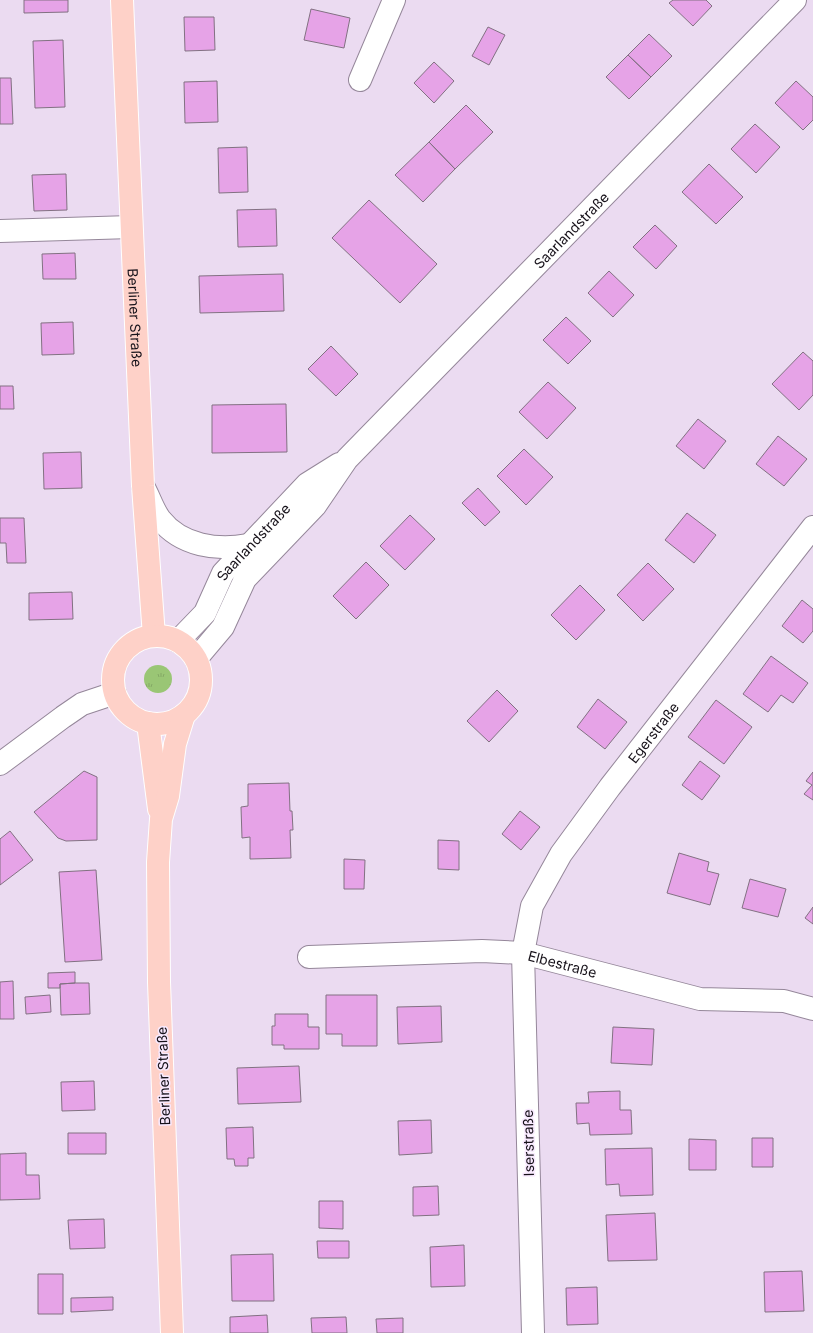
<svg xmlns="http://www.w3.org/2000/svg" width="813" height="1333" font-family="Inter,sans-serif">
  <defs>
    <pattern id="grass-tufts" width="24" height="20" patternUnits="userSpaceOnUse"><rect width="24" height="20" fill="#9ac675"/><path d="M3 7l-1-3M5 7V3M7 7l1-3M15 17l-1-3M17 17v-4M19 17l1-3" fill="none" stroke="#84a965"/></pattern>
  </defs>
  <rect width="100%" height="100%" fill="#ebdbf1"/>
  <path fill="url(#grass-tufts)" d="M144 679a14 14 0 1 1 28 0a14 14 0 1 1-28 0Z"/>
  <path fill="#e6a3e7" stroke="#827182" d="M24,0H68V12L24,13Z
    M673,0H706L712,6L693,26L669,3Z
    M311,9L350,18L344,48L304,40Z
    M184,17H214L215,50L185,51Z
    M488,27L505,35L489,65L472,56Z
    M649,34L672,56L651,77L628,55Z
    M63,40L65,107L35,108L33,41Z
    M628,55L651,77L629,99L606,77Z
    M434,62L454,81L434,103L414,83Z
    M0,78H11L13,124H0Z
    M217,81L218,122L185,123L184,82Z
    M796,81L813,97V120L803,130L775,103Z
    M466,105L493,132L455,169L429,142Z
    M755,124L780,147L756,173L731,149Z
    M429,142L455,169L423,202L395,175Z
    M247,147L248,192L219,193L218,148Z
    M709,164L743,197L716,224L682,192Z
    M66,174L67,210L34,211L32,175Z
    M369,200L437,264L400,303L332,238Z
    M276,209L277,246L238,247L237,210Z
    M655,225L677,246L656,269L633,247Z
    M75,253L76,279H43L42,254Z
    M609,271L634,295L613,317L588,293Z
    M283,274L284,311L200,313L199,276Z
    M566,317L591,341L568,364L543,340Z
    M73,322L74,354L42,355L41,323Z
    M331,346L358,374L336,396L308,369Z
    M803,352L813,361V395L799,410L772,384Z
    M548,382L576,408L547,439L519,412Z
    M0,386H13L14,409H0Z
    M286,404L287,452L212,453V405Z
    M698,419L726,441L704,469L676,446Z
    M778,436L807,459L784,486L756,464Z
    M524,449L553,477L526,505L497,476Z
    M81,452L82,488L44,489L43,453Z
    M478,488L500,512L485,526L462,503Z
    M687,513L716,535L694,563L665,540Z
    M410,515L435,539L405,570L380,546Z
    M0,518H24L26,563H7L6,543H0Z
    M366,562L389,585L356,619L333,596Z
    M648,563L674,589L643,621L617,595Z
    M580,585L605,610L576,640L551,615Z
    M72,592L73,619L29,620V593Z
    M802,600L813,609V631L803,643L782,626Z
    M771,656L808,683L793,703L781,695L768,712L743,694Z
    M497,690L518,711L489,742L467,721Z
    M598,699L627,722L605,749L577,727Z
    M716,700L752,727L724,764L688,737Z
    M700,761L720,776L702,800L682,785Z
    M84,771L97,777V840L66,841L58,838L34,812Z
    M813,772V800L804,794L812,785L806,781Z
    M289,783L290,811H292L293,830H290L291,858L250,859V837L242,838L241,807L248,806V784Z
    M520,811L540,827L521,850L502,834Z
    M10,831L33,860L0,885V839Z
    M438,840L459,841V870L438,869Z
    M679,853L709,862L707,871L719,874L710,905L667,893Z
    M344,859L365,860L364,889H344Z
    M96,870L102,960L65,962L59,872Z
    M750,879L786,889L778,917L742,908Z
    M813,907V924L805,918Z
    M75,972V983L60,984V988H48V973Z
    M13,981L14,1019H0V982Z
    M75,983H89L90,1014L61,1015L60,984Z
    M50,995L51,1012L26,1014L25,997Z
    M326,995H377V1046H342V1034H326Z
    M441,1006L442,1042L398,1044L397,1007Z
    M275,1014H308V1027H319V1049H284V1045H272V1026H275Z
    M613,1027L654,1029L652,1065L611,1063Z
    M299,1066L301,1102L238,1104L237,1068Z
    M94,1081L95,1110L62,1111L61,1082Z
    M620,1091V1110H631L632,1134L590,1135L589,1123L577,1124L576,1103H589L588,1092Z
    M431,1120L432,1153L399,1155L398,1121Z
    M253,1127L254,1158H248V1166H235L234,1159H227L226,1128Z
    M68,1133H106V1154H68Z
    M752,1138H773V1167H752Z
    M689,1139L716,1140V1170H689Z
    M652,1148L653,1195L620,1196L619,1184L606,1185L605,1149Z
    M26,1153V1175H39L40,1199L0,1200V1154Z
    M438,1186L439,1215L413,1216V1187Z
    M319,1201H343V1229L319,1228Z
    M655,1213L657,1260L608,1261L606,1215Z
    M104,1219L105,1248L70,1249L68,1220Z
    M317,1241H349V1258H318Z
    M464,1245L465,1286L431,1287L430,1247Z
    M273,1254L274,1301H232L231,1255Z
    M802,1271L804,1311L765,1312L764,1272Z
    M38,1274H63V1314H38Z
    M597,1287L598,1324L567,1325L566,1288Z
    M113,1297V1310L71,1312V1298Z
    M267,1315L268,1333H230V1317Z
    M346,1317L347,1333H312L311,1318Z
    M403,1318V1333H377L376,1319Z"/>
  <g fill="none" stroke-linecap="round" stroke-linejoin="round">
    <defs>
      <g id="minor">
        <path d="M360,80L394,0"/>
        <path d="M0,231L131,227"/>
        <path d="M143,486C149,496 153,510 160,519C181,546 218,551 248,545"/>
        <path id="s1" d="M178,641L205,613L223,573L307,484L339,464"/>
        <path id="s2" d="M196,659L223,627L245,579L315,506L347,459L795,0"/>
        <path d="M0,764L63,717L82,704L115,693"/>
        <path id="s3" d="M309,957L482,951L523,953L700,999L784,1001L813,1009"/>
        <path id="s4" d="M533,1333L523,953L532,906L561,854L610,787L813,527"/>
      </g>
      <g id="major">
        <path id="s5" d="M122,0L143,486L154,636"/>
        <circle cx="157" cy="680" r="44"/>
        <path d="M148,723L159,809"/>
        <path d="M172,1333L159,982L158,862L161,819L168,796L175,744L184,715"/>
      </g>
    </defs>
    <use href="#minor" stroke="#95879a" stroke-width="24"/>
    <use href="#major" stroke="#fff" stroke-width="24"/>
    <use href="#minor" stroke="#fff" stroke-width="22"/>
    <use href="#major" stroke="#fed1c8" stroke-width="22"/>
  </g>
  <g text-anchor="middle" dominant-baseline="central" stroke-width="3" stroke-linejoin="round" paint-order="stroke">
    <g font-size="14" fill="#17121a" stroke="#f8e9fe">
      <text stroke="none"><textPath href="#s2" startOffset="573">Saarlandstraße</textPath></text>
      <text stroke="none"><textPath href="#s5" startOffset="318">Berliner Straße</textPath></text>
      <text stroke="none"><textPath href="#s1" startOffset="126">Saarlandstraße</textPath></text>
      <text stroke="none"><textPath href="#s4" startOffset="640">Egerstraße</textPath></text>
      <text stroke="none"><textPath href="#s3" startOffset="255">Elbestraße</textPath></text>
      <text transform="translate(163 1076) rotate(-92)">Berliner Straße</text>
      <text transform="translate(528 1143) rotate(-91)">Iserstraße</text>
    </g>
  </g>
</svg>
